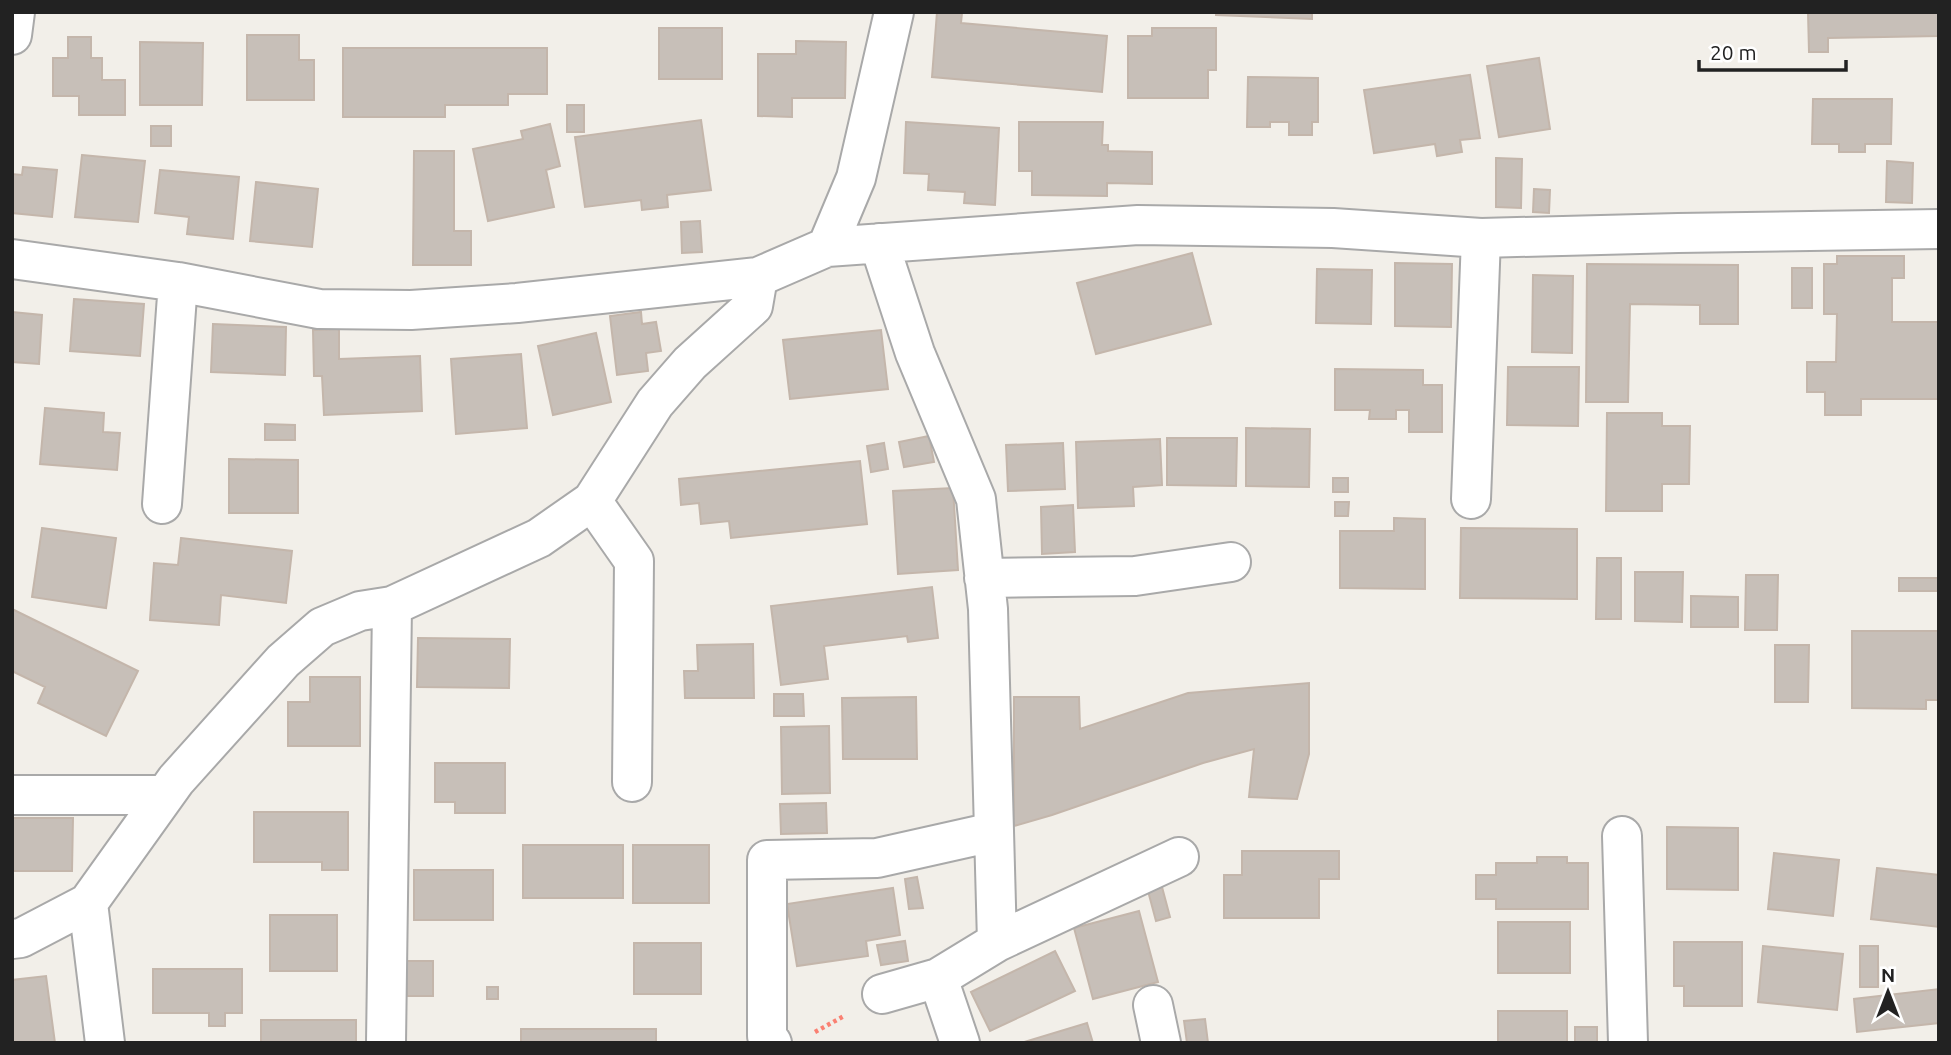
<svg xmlns="http://www.w3.org/2000/svg" width="1951" height="1055" font-family="Ubuntu,sans-serif">
  <rect width="100%" height="100%" fill="#f2efe9"/>
  <path fill="#c7bfb8" stroke="#c4b6ab" stroke-width="2" d="M937,12L962,13L961,23L1107,36L1102,92L932,77Z
    M1216,12H1312V19L1216,15Z
    M1808,12H1939V36L1828,38V52H1809Z
    M659,28H722V79H659Z
    M1152,28H1216V70H1208V98H1128V36H1152Z
    M247,35H299V60H314V100H247Z
    M68,37H91V58H102V80H125V115H79V96H53V58H68Z
    M796,41L846,42L845,98H792V117L758,116V54H796Z
    M140,42L203,43L202,105H140Z
    M343,48H547V94H508V105H445V117H343Z
    M1539,58L1550,129L1499,137L1487,66Z
    M1470,75L1480,138L1460,140L1462,152L1437,156L1435,144L1374,153L1364,90Z
    M1248,77L1318,78V122H1312V135H1289V122H1270V127H1247Z
    M1813,99H1892L1891,144H1865V152H1839V144H1812Z
    M567,105H584V132H567Z
    M701,120L711,190L667,195L668,207L642,210L641,200L585,207L575,137Z
    M906,122L999,128L995,205L964,203L965,192L928,190L929,174L904,173Z
    M1019,122H1103L1102,145H1108V151L1152,152V184L1107,183V196L1032,195V171H1019Z
    M550,124L560,166L546,170L554,207L488,221L473,149L523,139L521,131Z
    M151,126H171V146H151Z
    M414,151H454V231H471V265H413Z
    M82,155L145,161L138,222L75,217Z
    M1496,158L1522,159L1521,208L1496,207Z
    M1887,161L1913,163L1912,203L1886,202Z
    M23,167L57,170L52,217L12,213V174L22,175Z
    M160,170L239,177L233,239L187,234L189,217L155,213Z
    M256,182L318,189L312,247L250,241Z
    M1534,189L1550,190L1549,213L1533,212Z
    M700,221L702,252L682,253L681,222Z
    M1192,253L1211,324L1096,354L1077,283Z
    M1837,256H1904V278H1892V322H1939V399H1861V415H1825V392H1807V362H1836L1837,314H1824V264H1837Z
    M1395,263L1452,264L1451,327L1395,326Z
    M1587,264L1738,265V324H1700V305L1630,304L1628,402H1586Z
    M1792,268H1812V308H1792Z
    M1317,269L1372,270L1371,324L1316,323Z
    M1533,275L1573,276L1572,353L1532,352Z
    M74,299L144,304L140,356L70,351Z
    M12,312L42,315L39,364L12,362Z
    M641,312L642,324L656,322L661,351L646,353L648,371L617,375L610,316Z
    M213,324L286,327L285,375L211,372Z
    M339,329V359L420,356L422,411L324,415L322,376H314L313,330Z
    M881,330L888,389L790,399L783,340Z
    M596,333L611,402L553,415L538,346Z
    M521,354L527,428L456,434L451,359Z
    M1508,367H1579L1578,426L1507,425Z
    M1335,369L1423,370V385H1442V432H1409V410H1396V419H1369L1370,410H1335Z
    M45,408L104,413L103,432L120,433L117,470L40,464Z
    M1607,413H1662V426H1690L1689,484H1662V511H1606Z
    M265,424L295,425V440H265Z
    M1246,428L1310,429L1309,487L1246,486Z
    M929,436L934,462L904,467L899,442Z
    M1167,438H1237L1236,486L1167,485Z
    M1160,439L1162,485L1133,487L1134,506L1078,508L1076,442Z
    M884,443L888,469L871,472L867,446Z
    M1063,443L1065,489L1008,491L1006,445Z
    M229,459L298,460V513H229Z
    M860,461L867,524L731,538L729,521L701,524L699,503L681,505L679,479Z
    M1333,478H1348V492H1333Z
    M953,488L958,570L898,574L893,491Z
    M1335,502H1349L1348,516H1335Z
    M1073,505L1075,552L1042,554L1041,507Z
    M1394,518L1425,519V589L1340,588V531H1394Z
    M42,528L116,538L106,608L32,597Z
    M1461,528L1577,529V599L1460,598Z
    M181,538L292,551L286,603L221,595L219,625L150,620L154,563L178,565Z
    M1597,558H1621V619H1596Z
    M1635,572H1683L1682,622L1635,621Z
    M1746,575H1778L1777,630H1745Z
    M1899,578H1939V591H1899Z
    M932,587L938,638L908,642L907,636L824,646L828,679L781,685L771,606Z
    M1691,596L1738,597V627H1691Z
    M12,609L138,671L106,736L38,703L45,687L12,671Z
    M1852,631H1939V700H1926V709L1852,708Z
    M418,638L510,639L509,688L417,687Z
    M753,644L754,698H685L684,671H698L697,645Z
    M1775,645H1809L1808,702H1775Z
    M310,677H360V746H288V702H310Z
    M1309,683V754L1297,799L1249,797L1254,749L1203,763L1052,815L1014,826V697H1079L1080,729L1188,693Z
    M774,694H803L804,716H774Z
    M916,697L917,759H843L842,698Z
    M829,726L830,793L782,794L781,727Z
    M435,763H505V813H455V802H435Z
    M826,803L827,833L781,834L780,804Z
    M254,812H348V870H322V862H254Z
    M12,818H73L72,871H12Z
    M1667,827L1738,828V890L1667,889Z
    M523,845H623V898H523Z
    M633,845H709V903H633Z
    M1242,851H1339V879H1319V918H1224V875H1242Z
    M1774,853L1839,860L1833,916L1768,909Z
    M1537,857H1567V863H1588V909H1496V899H1476V875H1496V863H1537Z
    M1877,868L1939,875V927L1871,919Z
    M414,870H493V920H414Z
    M917,877L923,908L909,909L905,879Z
    M1162,887L1170,917L1156,921L1148,891Z
    M893,888L900,935L866,941L868,956L797,966L787,904Z
    M1139,911L1158,982L1093,999L1074,928Z
    M270,915H337V971H270Z
    M1498,922H1570V973H1498Z
    M905,941L908,961L881,965L877,945Z
    M1674,942H1742V1006H1684V986H1674Z
    M634,943H701V994H634Z
    M1763,946L1843,954L1837,1010L1758,1002Z
    M1860,946H1878V987H1860Z
    M1055,951L1075,991L990,1031L971,992Z
    M407,961H433V996H407Z
    M153,969H242V1013H225V1026H209V1013H153Z
    M46,976L55,1043H12V980Z
    M487,987H498V999H487Z
    M1939,989V1023L1857,1032L1854,999Z
    M1498,1011H1567V1043H1498Z
    M1205,1019L1208,1043H1187L1184,1021Z
    M261,1020H356V1043H261Z
    M1087,1023L1093,1043H1021Z
    M1575,1027H1597V1043H1575Z
    M521,1029H656V1043H521Z"/>
  <g fill="none" stroke-linecap="round" stroke-linejoin="round">
    <defs>
      <path id="street" d="M12,35L15,12
        M879,243L915,353L976,499L988,609L997,942
        M827,247L856,178L894,12
        M12,259L178,282L319,309L411,310L517,303L758,277L827,247L1138,225L1333,228L1481,238L1678,233L1939,229
        M1471,499L1481,238
        M592,501L634,561L632,782
        M162,504L178,282
        M984,578L1135,576L1231,562
        M12,795H165
        M1622,836L1628,1043
        M88,903L105,1043
        M12,939L21,938L88,903L176,780L283,661L322,627L360,611L392,606L539,538L592,501L655,403L690,363L753,306L758,277
        M938,978L960,1043
        M882,994L938,978L997,942L1179,857
        M1153,1005L1161,1043
        M386,1043L392,606
        M772,1043L767,1036V860L877,858L993,832"/>
    </defs>
    <use href="#street" stroke="#a9a9a9" stroke-width="42"/>
    <path stroke="#fa8072" stroke-width="4.5" stroke-dasharray="3.5 3.5" stroke-linecap="butt" d="M815,1032L844,1016"/>
    <use href="#street" stroke="#fff" stroke-width="38"/>
  </g>
  <rect width="1951" height="1055" fill="none" stroke="#222222" stroke-width="28"/>
  <g transform="translate(1888 992)" stroke="#ffffff" stroke-width="5" paint-order="stroke">
  <path d="M0-5L12 26L0 18L-12 26Z" fill="#222222"/>
  <text y="-10" font-size="19" font-weight="bold" text-anchor="middle" fill="#222222">N</text>
  </g>
  <path d="M1699 60v10h147v-10" fill="none" stroke="#222222" stroke-width="3.5"/>
  <text x="1710" y="60" font-size="21" fill="#222222" stroke="#ffffff" stroke-width="5" paint-order="stroke">20 m</text>
</svg>
